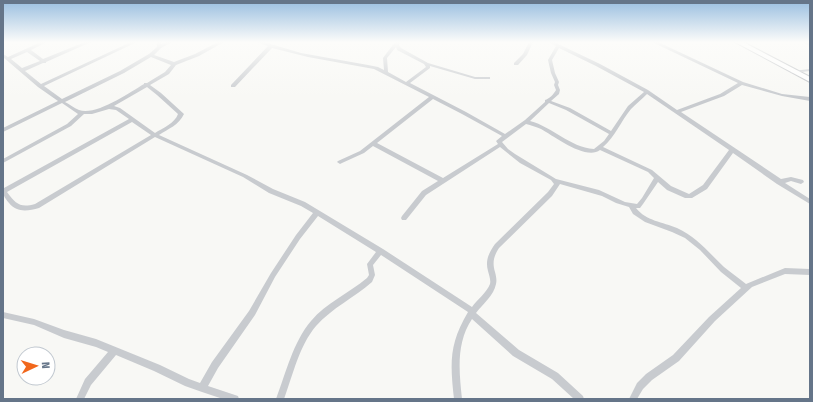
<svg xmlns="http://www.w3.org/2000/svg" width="813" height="402" font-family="'Fira Sans Condensed',sans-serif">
  <rect width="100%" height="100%" fill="#f8f8f5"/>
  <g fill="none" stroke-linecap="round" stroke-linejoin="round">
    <defs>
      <path id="highway" d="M735,42H743L810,77V82Z"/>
    </defs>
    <use href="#highway" stroke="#babdc1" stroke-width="2"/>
    <path fill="#c8cbcf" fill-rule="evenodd" d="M41,42H47L31,50L43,59L85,42H91L46,62V63H43L25,71L41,84L131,42H137L44,86L62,99L120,71L149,54L157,47V42H161V44L166,42H172L161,48L154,55L174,62L195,54L218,42H224L199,56L176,65L169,74L150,85L161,93L184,114C179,125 168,129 159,135L247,175L273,189L305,202L383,249L472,307C477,300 487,292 490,284C491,280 489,275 488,271C485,260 489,253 495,244L548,192L554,184L551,180L520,163L500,147L426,195L406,220H402L401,218L402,216L422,191L438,181L373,146L364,153L342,163L340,164L337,162L338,161L360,151L429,97L374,69L308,57L272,48L235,87H231V85L268,46L257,42H264L301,53L368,65L378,67L384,70L383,58L395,42H400L399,45L401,48L428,63L475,77H490V79H475L430,66V68L410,83L466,112L505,134L525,120L545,102V100C549,99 554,94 556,90L554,85L555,82L551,73L548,60L556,46L548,42H554L600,64L648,90L677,110L720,94L738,83L652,42H658L743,82L782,94L810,97V101L782,96L742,85L724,96L681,112L781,179L791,177L803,180L804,182L801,184L791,181L785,183L810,199V204L777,184L733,153L707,189L692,198H685L667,190L658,182L643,204L640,208H636C646,221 663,222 677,228C697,237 709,253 724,267C731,273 739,278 746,284L785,268L810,269V275L785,274L752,287L715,321L679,361L652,380L643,389L637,399H629L637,383L646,374L673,355L709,317L741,288L721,272L700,250L685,238L672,232L645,222L633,214L629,207L616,203L602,196L560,184L552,196L499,248C494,256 492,262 495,272C496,276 497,280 496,284C494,295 483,304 476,313L519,350L558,373L583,396L584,399H574L552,379L513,356L472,319C456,343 459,371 462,399H454C450,363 449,344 468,312L381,255L373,265L375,275L372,282C355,297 332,308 316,326C299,346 293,375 284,399H276C286,373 293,342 311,321C326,303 349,293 367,278L369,275L367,264L376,252L318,216L300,239L275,277L255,315L218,368L208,386L238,396L239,399H223L202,392L185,386L154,371L116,355L91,385L84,399H76L85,379L108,352L96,347L64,338L34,325L3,318V312L34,319L64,330L96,339L160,365L189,379L200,383L212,362L249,311L271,273L296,235L313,213L301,206L269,193L243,177L155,137L39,208C28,211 17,213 9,203C4,197 3,195 3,188H4L129,119L116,110L109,109L92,114H84L71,126L3,163V159L67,124L78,114L62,103L3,132V128L58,101L38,87L3,57V54L8,57ZM396,47L397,50L424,64L426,67L406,82L388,72L387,58ZM559,48L596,66L644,92L628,106L611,131L570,108L551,101L559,94L560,90L558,85L559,82L555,73L552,60ZM27,52L40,61L22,68L11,59ZM151,57L171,65L165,72L147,83H144V84C129,93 96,116 79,110C74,108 69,104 65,102L124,73ZM147,87L157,95L178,114C175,123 163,128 155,133L120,108L114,106ZM647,94L729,150L703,185L689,194L671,186L652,170L603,147C615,137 621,121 631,109C636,104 642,99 647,94ZM433,99L462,114L502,136L496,141L498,144L443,178L377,143ZM549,103L566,110L609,134L604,141L594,149C569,147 553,127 530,121ZM132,122L151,135L35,204C20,208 16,204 7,192ZM526,124C531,125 536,127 541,129C554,136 586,161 600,150L648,172L654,178L642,198L637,204L625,202L599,190L556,179L515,154L508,149L502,142Z
      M529,42H533L527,55L518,65H514V63L523,54Z
      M802,42H808L810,43V46Z
      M810,69V71L792,73L790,72L792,71Z"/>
    <use href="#highway" fill="#fff" fill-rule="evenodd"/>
  </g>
  <linearGradient id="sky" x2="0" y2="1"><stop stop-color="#99bee0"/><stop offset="0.43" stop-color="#fcfcfa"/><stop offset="1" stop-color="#fcfcfa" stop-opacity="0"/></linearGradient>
  <rect width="813" height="98" fill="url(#sky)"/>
  <rect width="813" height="402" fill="none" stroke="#657589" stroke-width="8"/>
  <g transform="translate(36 366) rotate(86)"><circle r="19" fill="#ffffff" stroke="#c1c8d0"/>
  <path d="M0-3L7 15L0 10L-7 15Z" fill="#f1671c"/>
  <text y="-6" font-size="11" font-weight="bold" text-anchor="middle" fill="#657589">N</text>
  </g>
</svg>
